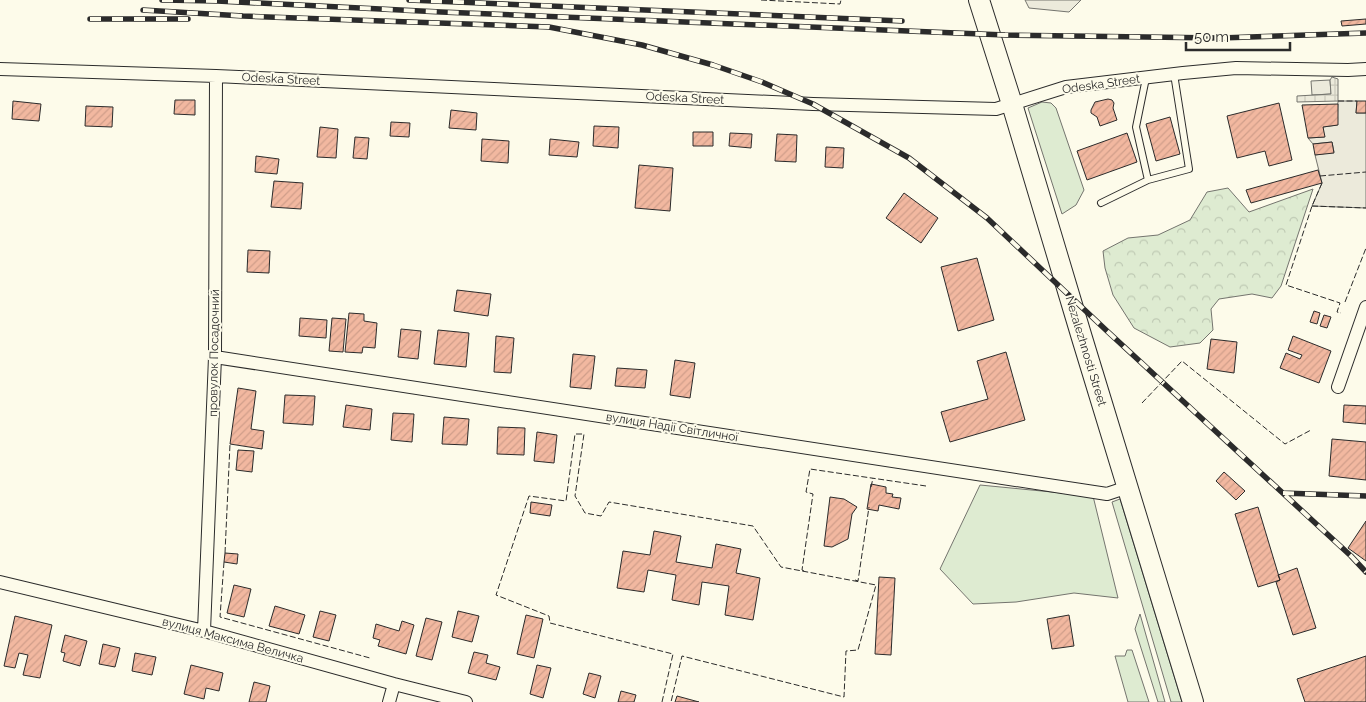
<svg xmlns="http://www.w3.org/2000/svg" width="1366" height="702" font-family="Raleway,sans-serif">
  <defs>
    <pattern id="forest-crowns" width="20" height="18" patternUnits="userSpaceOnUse" patternTransform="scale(1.25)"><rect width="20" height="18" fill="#deebd1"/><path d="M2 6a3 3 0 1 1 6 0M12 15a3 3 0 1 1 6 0" fill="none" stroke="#bfcab4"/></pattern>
    <pattern id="plaza-grid" width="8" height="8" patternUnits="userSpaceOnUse" patternTransform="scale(1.25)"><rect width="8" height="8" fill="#eceadb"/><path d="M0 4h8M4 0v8" fill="none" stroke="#cbc9bc"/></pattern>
    <pattern id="building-hatch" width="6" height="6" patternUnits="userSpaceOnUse" patternTransform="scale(1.25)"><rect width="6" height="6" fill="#f2b8a0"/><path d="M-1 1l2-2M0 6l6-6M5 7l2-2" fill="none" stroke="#d09e8a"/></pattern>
  </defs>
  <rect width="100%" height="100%" fill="#fdfbea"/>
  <path fill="#deebd1" stroke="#74746e" d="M1042,102L1051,103L1056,108L1084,190L1076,205L1062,214L1028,108Z
    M980,485L1093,496L1118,598L1074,593L1016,602L973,604L940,569Z
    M1120,499L1182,702H1171L1112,502Z
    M1140,614L1165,702H1158L1135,629Z
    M1127,650H1132L1149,702H1128L1115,656H1125Z"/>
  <path fill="url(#forest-crowns)" stroke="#74746e" d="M1228,188L1249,212L1313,189L1281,286L1272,298L1252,294L1219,299L1211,309L1213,330L1200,343L1170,347L1134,328L1113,295L1105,268L1103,251L1128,238L1158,235L1190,220L1207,192Z"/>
  <path fill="#eceadb" stroke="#74746e" d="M1025,0H1081L1069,12L1029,8Z
    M1330,80L1331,94L1312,95L1311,81Z
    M1338,101H1357L1356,113H1366V208L1312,206L1322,183L1315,155L1334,152L1332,142L1313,144L1308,138L1324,137L1323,127L1337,125Z"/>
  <path fill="url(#plaza-grid)" stroke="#74746e" d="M1332,77L1338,79V101L1297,102V96L1331,94L1330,80Z"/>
  <path fill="url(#building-hatch)" stroke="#2b2b2b" d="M1366,19V24L1342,26L1341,21Z
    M1108,99L1112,100L1114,103L1113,108L1117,120L1100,126L1097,117L1091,113V110L1095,102Z
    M175,100H195V115L174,114Z
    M13,101L41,104L39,121L12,119Z
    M1357,101H1366V113H1356Z
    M1279,103L1292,160L1269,166L1265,151L1237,158L1227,116Z
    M1338,104V125L1323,127L1325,137L1308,138L1302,105Z
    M86,106L113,107L112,127L85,126Z
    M451,110L477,113L476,130L449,128Z
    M1170,117L1180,154L1156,161L1146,124Z
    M391,122L410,123L409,137L390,136Z
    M594,126L619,127L618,148L593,146Z
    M320,127L338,129L336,158L317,157Z
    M693,132H713V146H693Z
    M730,133L752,134L751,148L729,146Z
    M1127,133L1137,162L1087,180L1077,151Z
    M777,134L797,135L796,162L775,161Z
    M355,137L369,138L367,159L353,158Z
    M482,139L509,141L508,163L481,161Z
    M550,139L579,142L577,157L549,155Z
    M1332,142L1334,153L1315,155L1313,144Z
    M826,147L844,148L843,168L825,167Z
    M256,156L279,159L277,174L255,172Z
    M639,165L673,168L670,211L635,208Z
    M1318,170L1322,183L1251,203L1246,190Z
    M274,181L303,183L301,209L271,207Z
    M904,193L938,218L921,243L886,218Z
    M248,250L270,251L269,273L247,272Z
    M977,258L994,320L958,331L941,267Z
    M457,290L491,294L488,316L454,311Z
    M1314,311L1320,313L1317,324L1310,322Z
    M349,313L364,314V321L377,323L375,348L363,347L362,353L345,352Z
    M1324,315L1331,317L1327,328L1320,326Z
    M300,318L327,320L326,338L299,336Z
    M332,318L346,319L343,352L329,351Z
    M401,329L421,331L418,359L398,357Z
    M438,330L469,333L466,367L434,364Z
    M496,336L514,338L511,373L494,372Z
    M1293,336L1331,351L1319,383L1280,368L1286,353L1300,359L1302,355L1288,350Z
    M1211,339L1237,342L1234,373L1207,369Z
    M1006,352L1025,420L950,442L941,412L988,399L977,361Z
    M573,354L595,356L591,389L570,387Z
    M675,360L695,363L690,398L670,395Z
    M617,368L647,370L645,388L615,386Z
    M238,388L256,391L251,429L264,431L262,449L230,444Z
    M285,395L315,396L313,425L283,423Z
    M346,405L372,409L370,430L343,427Z
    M1344,405L1366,406V424L1343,422Z
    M393,413L414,414L412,442L391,440Z
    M444,417L469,419L467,445L442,444Z
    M498,427L525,428L524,455L497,454Z
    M537,432L557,435L554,463L534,461Z
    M1332,439L1366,442V480L1329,476Z
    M238,450L254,451L252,472L236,470Z
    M1224,472L1245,491L1236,500L1216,481Z
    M871,484L886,487V493L893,494L892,497L901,498L899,509L879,505L878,511L867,509Z
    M830,497L844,499L857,507L852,514L848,539L832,547L824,546Z
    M531,502L552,505L550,516L530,513Z
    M1258,507L1280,580L1258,587L1235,514Z
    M1366,521V561L1348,548Z
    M654,531L681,536L676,562L712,568L716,544L741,549L736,573L760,578L753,620L725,615L729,586L702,582L699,605L672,600L676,575L648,570L644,592L617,588L623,551L650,555Z
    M225,553L238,554L237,564L224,562Z
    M1297,568L1316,628L1293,635L1276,582L1280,580L1278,575Z
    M879,577L895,578L891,655L875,654Z
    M234,585L251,589L244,617L227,613Z
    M275,606L305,615L299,634L269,626Z
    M320,611L336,615L329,641L313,637Z
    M458,611L479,616L472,642L452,637Z
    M526,615L543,619L534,658L517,654Z
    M1069,615L1074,646L1052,649L1047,619Z
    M15,616L52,625L40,678L23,675L28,655L19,653L15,668L4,666Z
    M426,618L442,622L432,660L416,656Z
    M402,621L414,625L406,654L378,646L380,640L373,638L376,624L399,631Z
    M65,635L87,641L80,666L63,661L65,653L61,652Z
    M103,644L120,648L115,667L99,664Z
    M474,652L488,655L486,663L500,667L496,680L468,673Z
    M135,653L156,657L152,675L132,671Z
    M1366,656V702H1305L1297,679Z
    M191,665L223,673L219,691L206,688L204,699L184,694Z
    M537,665L551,668L543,698L530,694Z
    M589,673L601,676L595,698L583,694Z
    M254,682L270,686L266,702H249Z
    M621,691L636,695L634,702H618Z
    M677,696L699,702H675Z"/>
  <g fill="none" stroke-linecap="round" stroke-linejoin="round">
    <defs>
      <path id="lane" d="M1148,180L1189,169L1174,74
        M1101,203L1148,180L1136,127L1146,78"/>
      <path id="street" d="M0,69L216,76L813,104L996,109L1066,87L1183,73L1236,68L1348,70L1366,69
        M215,357L1107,494L1128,487
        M1338,387L1366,307
        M0,582L204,631L394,684L466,702
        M204,631L215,357L216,76
        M389,702L394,684"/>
      <path id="primary" d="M979,0L1012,104L1082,338L1193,702"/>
    </defs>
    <use href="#lane" stroke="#2b2b2b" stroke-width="8"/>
    <use href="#street" stroke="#2b2b2b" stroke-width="14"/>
    <use href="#primary" stroke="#2b2b2b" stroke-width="22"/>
    <use href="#lane" stroke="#fdfbea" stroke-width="6"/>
    <use href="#street" stroke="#fdfbea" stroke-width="12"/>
    <use href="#primary" stroke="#fdfbea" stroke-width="20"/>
    <defs>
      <path id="rail" d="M162,0L217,1L441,12L1005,35L1220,38L1366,33
        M409,0L902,21
        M143,10L243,16L549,27L642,45L713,65L762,82L813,104L909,158L987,218L1107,331L1351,556L1366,572
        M90,19H188
        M1283,493L1366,496"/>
    </defs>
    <use href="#rail" stroke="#2b2b2b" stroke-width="5.5"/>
    <use href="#rail" stroke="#fdfbea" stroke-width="4" stroke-dasharray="11" stroke-linecap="butt"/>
    <path stroke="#2b2b2b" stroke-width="1" stroke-dasharray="6 2.5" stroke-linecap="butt" d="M761,0L840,4L841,0
      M1338,101H1357
      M1320,176L1366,172
      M1322,183L1312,206L1286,285L1340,303L1337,312L1341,313
      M1312,206L1366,208
      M1345,302L1366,248
      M1142,403L1182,361L1285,444L1311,430
      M871,487L873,478
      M225,553L230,444
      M224,562L220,617L370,658
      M804,571L802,570L813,494L806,492L810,469L926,486
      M855,580L858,581L869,507
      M662,702L673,654L550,623L549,616L496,595L529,496L566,501L575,434H584L575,496L585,513L601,516L609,502L753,526L781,567L876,585L858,650L846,651L844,697L682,656L671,702"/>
  </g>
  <g text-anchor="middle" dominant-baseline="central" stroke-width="4" stroke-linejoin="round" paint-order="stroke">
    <g font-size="12" fill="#2b2b2b" stroke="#fdfbea">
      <text transform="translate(281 79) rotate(3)">Odeska Street</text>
      <text transform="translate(1101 84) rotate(-8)">Odeska Street</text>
      <text transform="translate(685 98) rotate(3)">Odeska Street</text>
      <text transform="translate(1086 351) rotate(73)">Nezalezhnosti Street</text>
      <text transform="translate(214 353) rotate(-89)">провулок Посадочний</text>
      <text transform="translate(672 427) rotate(9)">вулиця Надії Світличної</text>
      <text transform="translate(233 640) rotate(15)">вулиця Максима Величка</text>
    </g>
  </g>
  <path d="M1186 42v8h104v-8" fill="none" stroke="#2b2b2b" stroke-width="2.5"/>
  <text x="1194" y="42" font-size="15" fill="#2b2b2b" stroke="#fdfbea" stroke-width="4" paint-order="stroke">50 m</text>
</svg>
